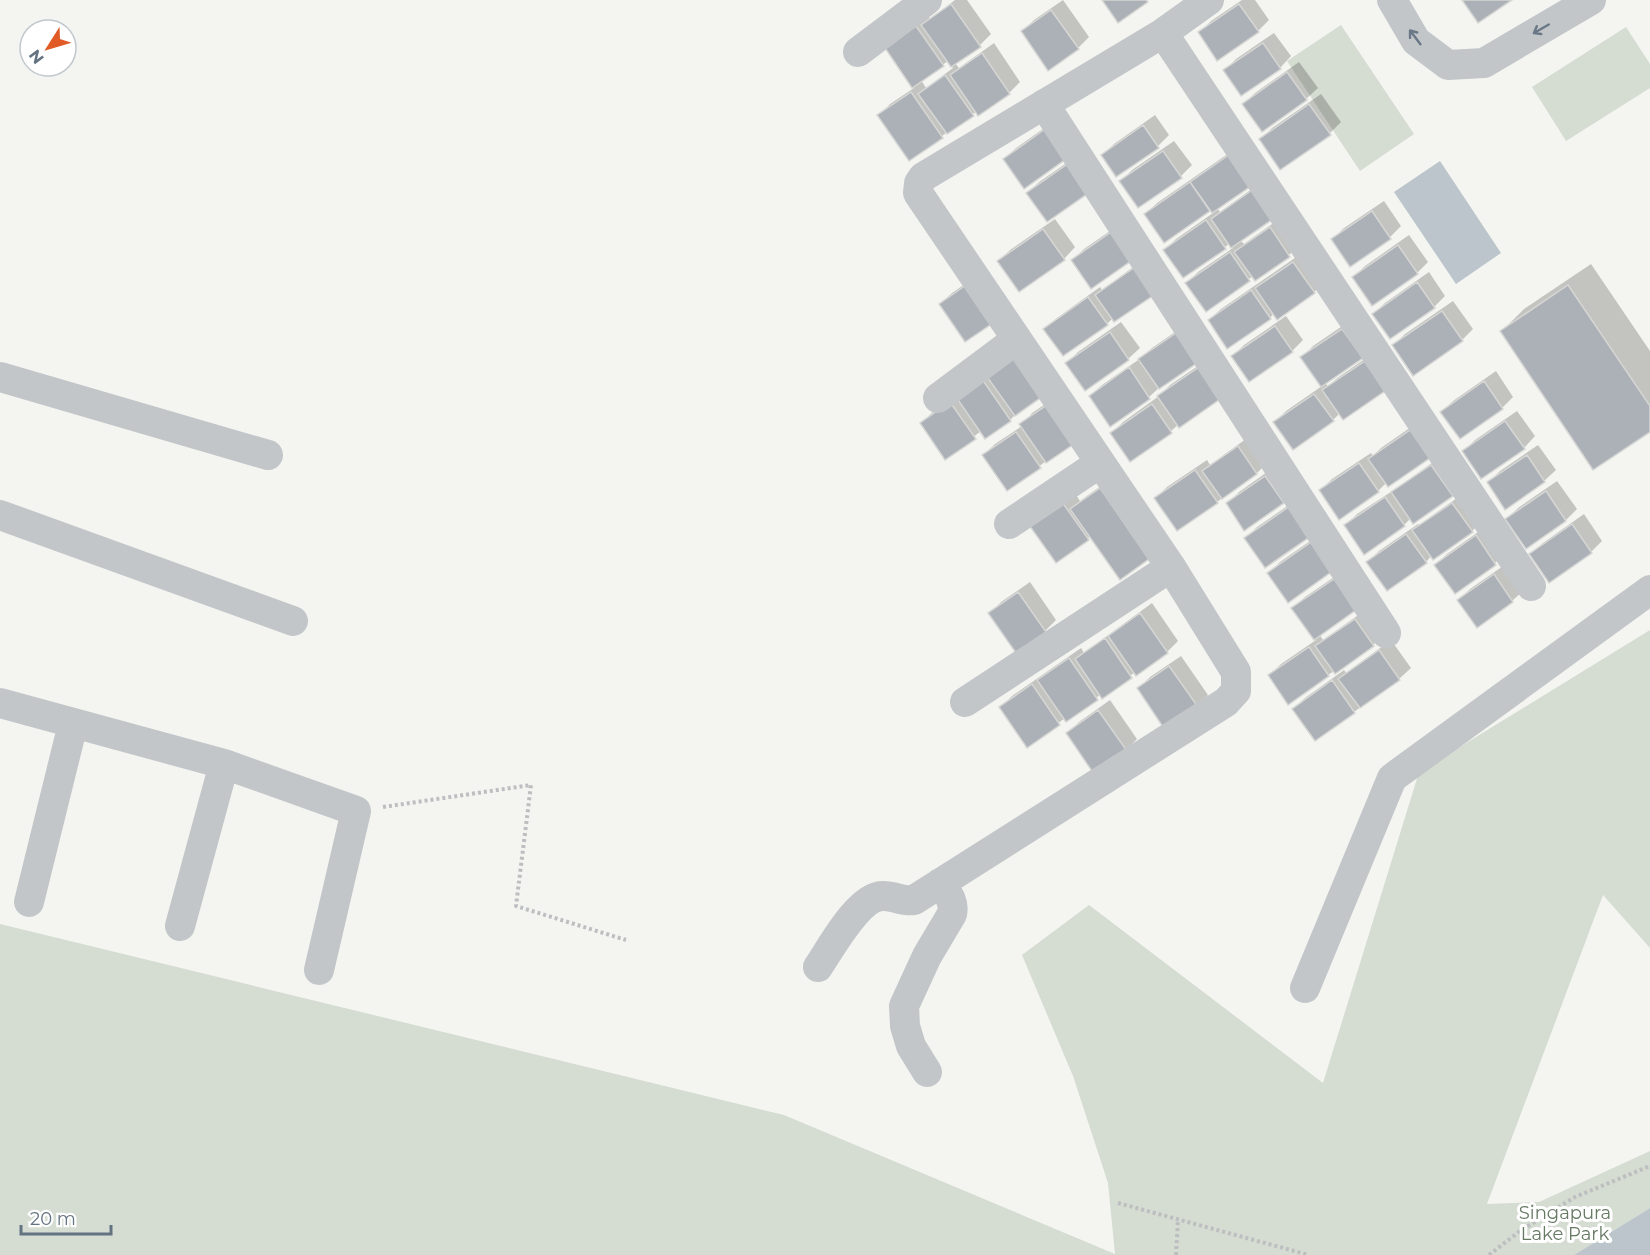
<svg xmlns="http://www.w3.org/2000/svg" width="1650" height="1255" font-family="Montserrat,sans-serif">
  <rect width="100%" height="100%" fill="#f4f5f1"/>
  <path fill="#d5dcd2" d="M1341,25L1414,134L1360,171L1287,61Z
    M1626,27L1650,64V88L1566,141L1532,87Z
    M1650,630V948L1603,895L1487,1204L1539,1202L1650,1151V1208L1574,1255H0V924L784,1115L1115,1254L1108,1183L1073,1076L1022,955L1089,905L1323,1083L1419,772Z"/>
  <path fill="#bbc5cb" d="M1440,161L1501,253L1456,284L1394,192Z
    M1650,1208V1255H1574Z"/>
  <path fill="#0003" fill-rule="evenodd" d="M955,0H967L991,34L980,45L955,63L959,68L994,43L1020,82L1009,93L979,114L977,111L942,136L879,116L890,104L914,88L887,49L928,16L930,19ZM948,61L953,68L926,88L921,80Z
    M1063,0L1089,37L1078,48L1023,31L1034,20Z
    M1242,0H1255L1269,20L1258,31L1200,33L1211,21Z
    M1274,33L1291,56L1280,68L1225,70L1236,59Z
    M1299,62L1318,88L1306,99L1262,130L1244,104L1255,93Z
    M1321,94L1341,122L1330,133L1261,139L1272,128Z
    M1155,115L1169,135L1158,146L1117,175L1103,155L1114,144Z
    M1057,119L1076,147L1005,159L1016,148Z
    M1174,141L1192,165L1181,176L1121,181L1132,170Z
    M1245,142L1217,208L1220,212L1267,178L1240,240L1244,244L1282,217L1300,244L1289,255L1255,279L1253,276L1206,310L1187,283L1198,272L1233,248L1230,243L1225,247L1165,250L1176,239L1213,213L1210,209L1164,240L1146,214L1157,203Z
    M1081,153L1089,191L1028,193L1039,182Z
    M1384,201L1401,226L1390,237L1351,265L1333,239L1344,228Z
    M1055,219L1075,247L1064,259L1019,290L999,261L1010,250Z
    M1123,222L1130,260H1073L1084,249Z
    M1409,235L1428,262L1417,273L1354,277L1365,266Z
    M1305,251L1326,281L1314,292L1278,318L1274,313L1270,318L1209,320L1221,309Z
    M1147,257L1113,318L1107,324L1045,329L1057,318L1100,287L1102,290Z
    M1591,264L1650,351V431L1502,331L1524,309Z
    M1429,272L1445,296L1434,307L1374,314L1385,303Z
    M981,273L1006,309L940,304L952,293Z
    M1453,301L1473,329L1462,340L1394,345L1405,334Z
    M1286,316L1303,340L1292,351L1233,356L1244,345Z
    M1354,318L1325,382L1328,387L1336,379L1376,351L1340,413L1333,420L1275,422L1286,411L1322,386L1302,358L1313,346Z
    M1191,321L1161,386L1149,397L1110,424L1090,396L1102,385L1141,358L1152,348Z
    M1121,322L1140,348L1128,359L1085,389L1067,363L1078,352Z
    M1214,355L1179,424L1171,431L1131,460L1112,433L1123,422L1159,396L1170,385Z
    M998,363L1021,409L1010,420L986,437L981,431L946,458L921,423L933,412Z
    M1496,371L1513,397L1502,408L1442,412L1453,401Z
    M1062,393L1045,462L1007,489L984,455L995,444L1022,426L1032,413Z
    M1517,411L1535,436L1524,448L1464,451L1475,440Z
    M1421,420L1387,482L1378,491L1340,518L1321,490L1332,479L1371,453L1373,456L1381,448Z
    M1250,436L1268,462L1257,473L1217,502L1156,498L1167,487L1207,460L1210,465Z
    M1538,445L1556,470L1544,481L1506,508L1488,483L1500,471Z
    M1443,455L1463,484L1452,495L1411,518L1404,525L1346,526L1357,514L1397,488Z
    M1277,465L1283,501L1245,529L1228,504L1239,492Z
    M1112,478L1090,536L1088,538L1031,525L1074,492L1080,501Z
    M1557,481L1577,509L1566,520L1526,547L1507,519L1518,508Z
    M1464,493L1483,520L1472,531L1432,555L1426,562H1368L1379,551L1418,524L1419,525Z
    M1302,496L1321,523L1246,538L1257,527Z
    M1584,514L1602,541L1591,552L1531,554L1543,543Z
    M1488,525L1506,552L1495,563L1455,591L1436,565L1447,554Z
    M1326,530L1345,558L1269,573L1280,562Z
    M1506,564L1524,590L1512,601L1477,626L1459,600L1470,589Z
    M1346,569L1319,634L1323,640L1367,609L1384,634L1373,645L1328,675L1269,676L1281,664L1316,640L1293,608L1305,597Z
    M1030,582L1056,620L1045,631L990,614L1001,602Z
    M1152,603L1178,641L1167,652L1101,694L1067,720L1065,718L1028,746L1001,707L1012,696L1081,648L1084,653Z
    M1391,640L1411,668L1399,679L1354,712L1294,709L1305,698L1344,670L1346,673Z
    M1181,656L1208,695L1197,706L1139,688L1150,677Z
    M1110,700L1137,739L1126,750L1068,733L1079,722Z"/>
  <path fill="#abb1b7" stroke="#d6d6d4" stroke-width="1.5" d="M1102,0H1146L1148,2L1118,23Z
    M1462,0H1512L1478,23Z
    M951,4L981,47L951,67L921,25Z
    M1239,4L1259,32L1217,61L1198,32Z
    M1051,10L1079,49L1048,71L1021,31Z
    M916,26L944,66L912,88L885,48Z
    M1263,43L1281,69L1241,96L1223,70Z
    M982,53L1010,94L978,116L950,75Z
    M1287,72L1307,100L1262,132L1242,104Z
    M945,75L974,116L947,134L918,94Z
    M911,92L943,138L909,161L877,115Z
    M1309,104L1331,135L1280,170L1259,139Z
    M1143,125L1159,148L1116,177L1101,155Z
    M1045,129L1066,159L1024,189L1003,159Z
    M1163,151L1182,178L1138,208L1119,181Z
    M1233,152L1254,184L1212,213L1190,182Z
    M1069,163L1090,192L1047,222L1026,193Z
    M1190,182L1210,211L1164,243L1144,214Z
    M1255,188L1276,217L1231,248L1211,219Z
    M1372,211L1391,239L1350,267L1331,239Z
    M1206,220L1226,249L1183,278L1163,250Z
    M1270,227L1290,257L1255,281L1234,252Z
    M1043,229L1065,260L1019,292L997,261Z
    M1111,232L1131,261L1091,289L1071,260Z
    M1398,245L1418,274L1372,306L1352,277Z
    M1230,252L1250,281L1206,312L1185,283Z
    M1293,262L1315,293L1277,320L1255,288Z
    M1135,267L1154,295L1114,322L1095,295Z
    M1417,282L1435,308L1390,339L1372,314Z
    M969,283L996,321L965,342L939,304Z
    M1568,285L1650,406V432L1593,470L1500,331Z
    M1251,290L1271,319L1227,349L1208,320Z
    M1088,297L1108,325L1063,356L1043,329Z
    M1442,311L1463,341L1413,376L1392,345Z
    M1275,326L1293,352L1249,382L1231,356Z
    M1342,329L1363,358L1321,387L1300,357Z
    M1179,331L1200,361L1159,389L1138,359Z
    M1110,332L1129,360L1085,391L1065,363Z
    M1014,354L1043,396L1015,416L985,374Z
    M1365,361L1385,391L1343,420L1322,390Z
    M1202,365L1223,397L1179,428L1157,396Z
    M1129,367L1150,399L1110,427L1089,396Z
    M982,379L1011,421L985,439L956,397Z
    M1484,381L1503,409L1460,439L1440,412Z
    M1314,394L1334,421L1293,450L1273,422Z
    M950,402L976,439L945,460L920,423Z
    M1050,403L1077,442L1046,463L1019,424Z
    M1152,404L1172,433L1130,462L1110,433Z
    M1505,421L1525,449L1481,479L1462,451Z
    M1410,430L1430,458L1388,487L1368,459Z
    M1016,432L1041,468L1007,491L982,455Z
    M1238,446L1257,474L1222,499L1202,471Z
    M1527,455L1545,482L1505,510L1487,482Z
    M1359,463L1379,492L1339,520L1319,490Z
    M1431,465L1453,496L1413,524L1391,492Z
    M1195,470L1218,503L1177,531L1154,498Z
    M1265,476L1284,503L1244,531L1226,503Z
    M1100,488L1149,559L1120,580L1070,509Z
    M1546,491L1566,521L1526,549L1505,519Z
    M1385,497L1405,526L1364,555L1344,525Z
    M1062,502L1089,540L1056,563L1029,525Z
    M1452,503L1473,532L1433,560L1412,530Z
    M1290,506L1311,536L1265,568L1244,538Z
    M1572,524L1592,553L1549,583L1529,554Z
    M1406,534L1427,563L1387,591L1366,562Z
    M1476,535L1496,565L1455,594L1434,565Z
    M1314,540L1334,570L1288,603L1267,573Z
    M1494,574L1513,602L1477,628L1457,600Z
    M1334,579L1356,610L1314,640L1291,608Z
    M1018,592L1046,632L1016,653L988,613Z
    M1140,613L1168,653L1136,676L1108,636Z
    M1355,619L1374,646L1335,674L1315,646Z
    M1105,638L1132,678L1102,699L1075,659Z
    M1309,647L1329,676L1288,705L1268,675Z
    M1379,650L1400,680L1360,708L1338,679Z
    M1069,658L1098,700L1066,722L1037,680Z
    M1169,666L1198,707L1165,730L1137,688Z
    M1332,680L1355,713L1315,741L1292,709Z
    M1032,684L1060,725L1027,748L999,707Z
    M1098,710L1127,751L1094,774L1066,733Z"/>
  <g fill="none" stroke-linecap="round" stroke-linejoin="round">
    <path stroke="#bcbec0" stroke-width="4" stroke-dasharray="3 3" stroke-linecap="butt" d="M383,807L531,785L516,906L626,940
      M1118,1203L1309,1255
      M1176,1255L1178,1219
      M1489,1255L1520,1231L1575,1197L1650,1166"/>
    <path stroke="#c2c6c9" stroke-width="30" d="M1392,0L1416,41L1448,65L1484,63L1591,0
      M1163,33L1531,586
      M858,52L927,0
      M1044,104L1386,633
      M0,377L268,455
      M938,398L1017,339
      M0,515L293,621
      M1009,524L1100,463
      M965,702L1171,567
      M0,703L224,764L356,811L319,970
      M29,902L73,724
      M180,926L224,764
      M818,967C831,948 858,897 882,896C893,895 903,902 914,900L1226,702L1236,691V672L1171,567L918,193L919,183L923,177L1163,33L1209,0
      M1305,988L1392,778L1650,590
      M927,1072L911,1046L905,1026L904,1006L927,956L952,914C955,901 947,893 940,883"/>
  </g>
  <defs><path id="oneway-shaft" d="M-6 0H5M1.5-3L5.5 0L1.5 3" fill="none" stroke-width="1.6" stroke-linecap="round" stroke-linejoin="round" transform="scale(1.5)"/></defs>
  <g stroke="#697786">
    <use href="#oneway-shaft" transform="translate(1541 29) rotate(150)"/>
    <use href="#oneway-shaft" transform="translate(1415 37) rotate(-127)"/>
  </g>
  <g text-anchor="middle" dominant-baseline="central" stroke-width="6" stroke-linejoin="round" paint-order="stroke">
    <g font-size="18" fill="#667963" stroke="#fff">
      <text x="1565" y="1213">Singapura<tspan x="1565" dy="21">Lake Park</tspan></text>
    </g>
  </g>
  <g transform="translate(48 48) rotate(233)"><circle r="28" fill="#ffffff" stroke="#c1c7cd" stroke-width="1.5"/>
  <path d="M0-4.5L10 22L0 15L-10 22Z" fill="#e05b25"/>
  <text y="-9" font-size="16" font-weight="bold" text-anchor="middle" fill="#647382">N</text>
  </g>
  <path d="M21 1225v9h90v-9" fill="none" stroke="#647382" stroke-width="3"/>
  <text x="30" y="1225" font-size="18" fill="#647382" stroke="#ffffff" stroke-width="4.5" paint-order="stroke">20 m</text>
</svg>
